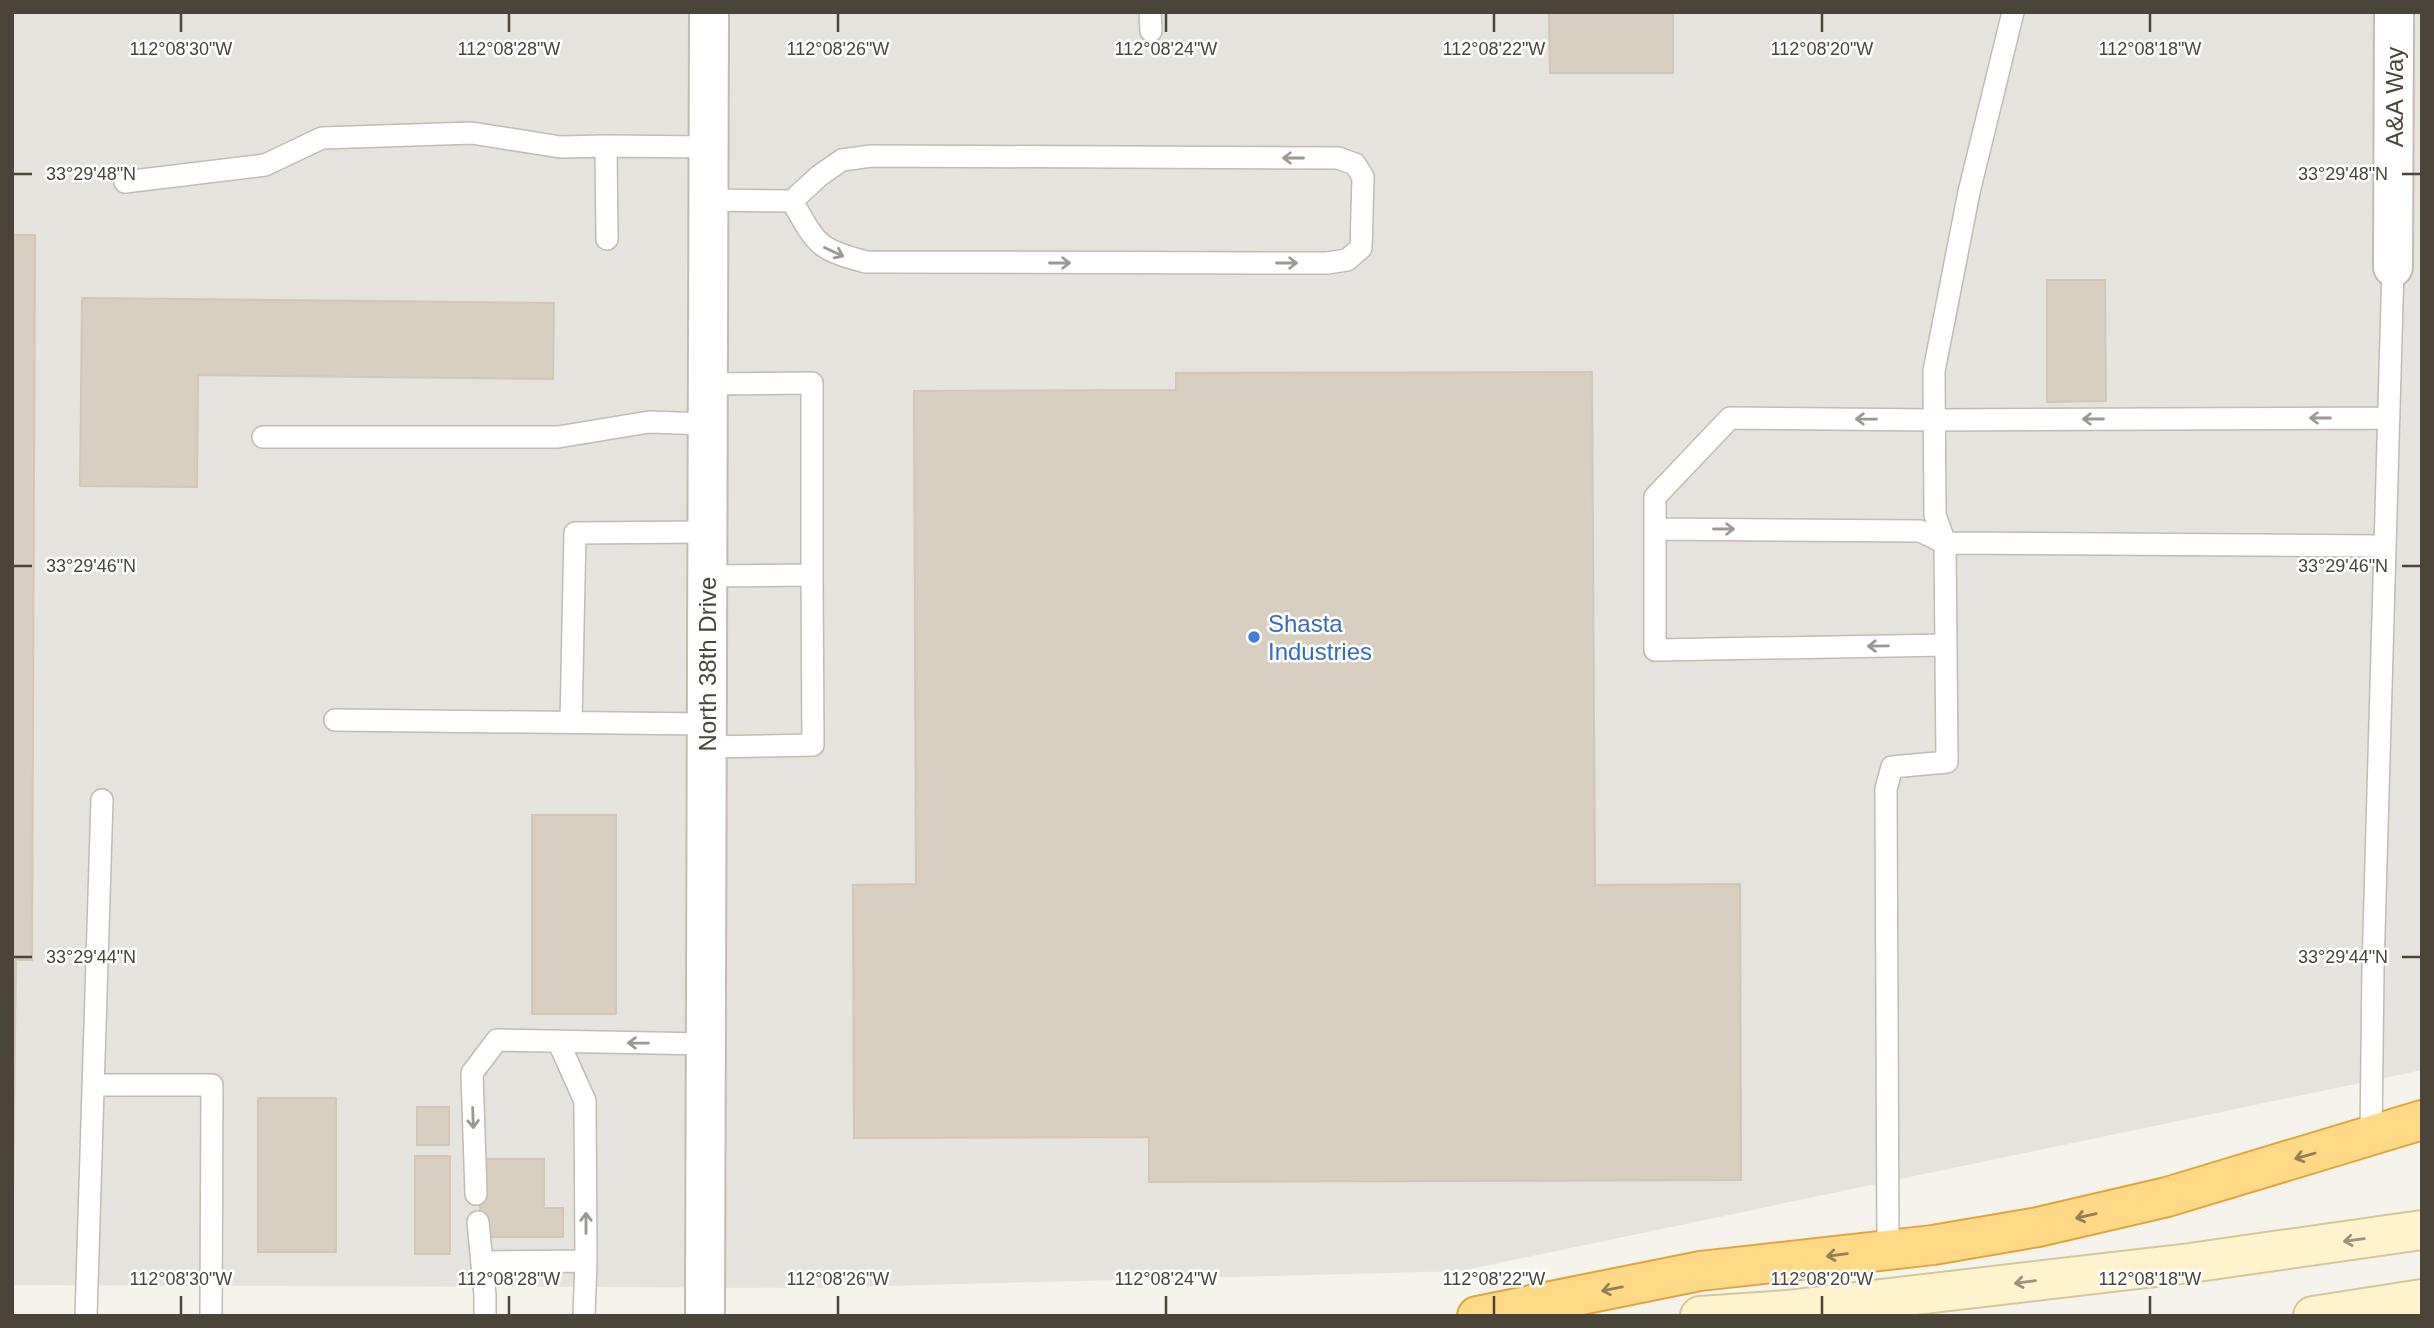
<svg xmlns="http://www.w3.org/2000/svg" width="2434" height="1328" font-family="Arial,sans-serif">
  <rect width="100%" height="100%" fill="#f6f3ec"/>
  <path fill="#e6e2dd" d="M12,12H2422V1070L1460,1271L808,1288L12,1285Z"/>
  <path fill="#d8cfc1" stroke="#d3c7b4" stroke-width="2" d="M1549,12H1673V73H1550Z
    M12,235H35L32,960H16L13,1192Z
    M2047,280H2105L2106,401L2047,402Z
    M82,298L554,303L553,379L198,375L197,487L80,486Z
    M1592,372L1595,885L1740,884L1741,1180L1149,1182V1137L854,1138L853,885L916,884L914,391L1176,390V373Z
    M532,815H616V1014H532Z
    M258,1098H336V1252H258Z
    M417,1107H449V1145H417Z
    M415,1156H450V1254H415Z
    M480,1159H544V1208H563V1237H480Z"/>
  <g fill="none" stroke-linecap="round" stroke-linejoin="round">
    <defs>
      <path id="service" d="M1150,12L1151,31
        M125,182L265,165L322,138L472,133L560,147L606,146
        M708,200L792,201L819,176L842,160L871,156L1338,158L1355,164L1363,177L1361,248L1347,260L1327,263L866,262C816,249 817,244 792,201
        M607,239L606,146L708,147
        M707,384L812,383V575L707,576
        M263,437H558L649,422L707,424
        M1655,529L1920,531L1945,543
        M1945,543L1935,515L1934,371L1969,192L2013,12
        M1946,645L1655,650V497L1730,418L1934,420L2389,418
        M335,720L707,724
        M571,722L575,533L707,532
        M707,747L813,745L812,575
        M558,1041L585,1101L586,1261L584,1316
        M94,1085H212L211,1316
        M2371,1137L2373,968L2393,267
        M476,1194L472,1073L497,1040L706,1044
        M478,1222L485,1295V1316
        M1888,1249L1886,789L1892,767L1947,762L1945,543L2385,546
        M482,1262L586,1261
        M86,1316L102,800"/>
      <path id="minor" d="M2393,267L2394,12
        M705,1316L709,12"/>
      <path id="secondary" d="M1700,1316L1787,1310L2190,1263L2422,1230
        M2313,1316L2422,1299"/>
      <path id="trunk" d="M1477,1316L1700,1271L1933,1245L2038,1227L2167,1197L2422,1120"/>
    </defs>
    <use href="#service" stroke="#c2bbae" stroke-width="24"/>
    <use href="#minor" stroke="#c2bbae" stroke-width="42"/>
    <use href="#secondary" stroke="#d6c79b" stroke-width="42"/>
    <use href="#trunk" stroke="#e0a43c" stroke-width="42"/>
    <use href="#service" stroke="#fff" stroke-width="21"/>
    <use href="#minor" stroke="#fff" stroke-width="38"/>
    <use href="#secondary" stroke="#fff3cd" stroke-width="38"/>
    <use href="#trunk" stroke="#ffd985" stroke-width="38"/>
  </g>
  <defs><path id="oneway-shaft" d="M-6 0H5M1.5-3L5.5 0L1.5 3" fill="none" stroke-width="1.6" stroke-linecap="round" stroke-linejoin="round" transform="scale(1.75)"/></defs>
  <g stroke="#9c9892">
    <use href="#oneway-shaft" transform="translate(1293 158) rotate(-180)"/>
    <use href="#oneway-shaft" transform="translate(834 252) rotate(25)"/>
    <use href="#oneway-shaft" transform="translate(1060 263)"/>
    <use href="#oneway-shaft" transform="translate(1287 263)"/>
    <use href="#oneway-shaft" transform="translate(2320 418) rotate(180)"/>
    <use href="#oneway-shaft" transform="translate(1866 419) rotate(-179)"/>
    <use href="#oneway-shaft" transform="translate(2093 419) rotate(180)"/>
    <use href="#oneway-shaft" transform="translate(1724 529)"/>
    <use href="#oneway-shaft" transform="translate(1878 646) rotate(179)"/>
    <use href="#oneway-shaft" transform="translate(638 1043) rotate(-179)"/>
    <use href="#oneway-shaft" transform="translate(473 1118) rotate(88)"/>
    <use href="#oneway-shaft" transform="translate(586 1223) rotate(-90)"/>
  </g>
  <g stroke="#938057">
    <use href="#oneway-shaft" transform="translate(2305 1156) rotate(164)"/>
    <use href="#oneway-shaft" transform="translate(2086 1216) rotate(167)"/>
    <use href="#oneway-shaft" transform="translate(1837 1255) rotate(173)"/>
    <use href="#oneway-shaft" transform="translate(1612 1289) rotate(169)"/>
  </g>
  <g stroke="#9c937c">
    <use href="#oneway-shaft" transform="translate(2354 1240) rotate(172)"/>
    <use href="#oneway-shaft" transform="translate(2025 1282) rotate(173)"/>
  </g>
  <path fill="none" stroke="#4b4439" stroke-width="2.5" d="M181,14V32M509,14V32M838,14V32M1166,14V32M1494,14V32M1822,14V32M2150,14V32M14,174H32M2402,174H2420M14,566H32M2402,566H2420M14,957H32M2402,957H2420M181,1296V1314M509,1296V1314M838,1296V1314M1166,1296V1314M1494,1296V1314M1822,1296V1314M2150,1296V1314"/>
  <circle fill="#3f7fe0" stroke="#fff" stroke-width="2.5" cx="1254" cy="637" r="7"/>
  <g text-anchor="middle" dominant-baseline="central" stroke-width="5" stroke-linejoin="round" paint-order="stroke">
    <g font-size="24" fill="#4b4439" stroke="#fff">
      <text transform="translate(2394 97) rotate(-90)">A&amp;A Way</text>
      <text transform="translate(707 664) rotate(-90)">North 38th Drive</text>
    </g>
    <g font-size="24" fill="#366cbe" stroke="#fff" text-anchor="start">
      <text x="1268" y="623">Shasta<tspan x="1268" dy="28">Industries</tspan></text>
    </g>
  </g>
  <g font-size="18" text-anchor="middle" fill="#4b4439" stroke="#fff" stroke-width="5" stroke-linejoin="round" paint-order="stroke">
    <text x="181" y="55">112°08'30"W</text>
    <text x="509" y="55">112°08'28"W</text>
    <text x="838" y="55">112°08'26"W</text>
    <text x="1166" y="55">112°08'24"W</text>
    <text x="1494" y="55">112°08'22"W</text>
    <text x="1822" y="55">112°08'20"W</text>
    <text x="2150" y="55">112°08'18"W</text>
    <text x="91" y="180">33°29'48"N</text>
    <text x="2343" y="180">33°29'48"N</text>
    <text x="91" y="572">33°29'46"N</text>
    <text x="2343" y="572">33°29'46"N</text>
    <text x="91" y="963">33°29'44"N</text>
    <text x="2343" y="963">33°29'44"N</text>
    <text x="181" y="1285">112°08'30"W</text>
    <text x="509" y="1285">112°08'28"W</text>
    <text x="838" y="1285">112°08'26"W</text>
    <text x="1166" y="1285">112°08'24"W</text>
    <text x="1494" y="1285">112°08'22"W</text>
    <text x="1822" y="1285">112°08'20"W</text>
    <text x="2150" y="1285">112°08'18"W</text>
  </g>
  <rect width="2434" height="1328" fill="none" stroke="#4b4439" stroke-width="28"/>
</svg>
